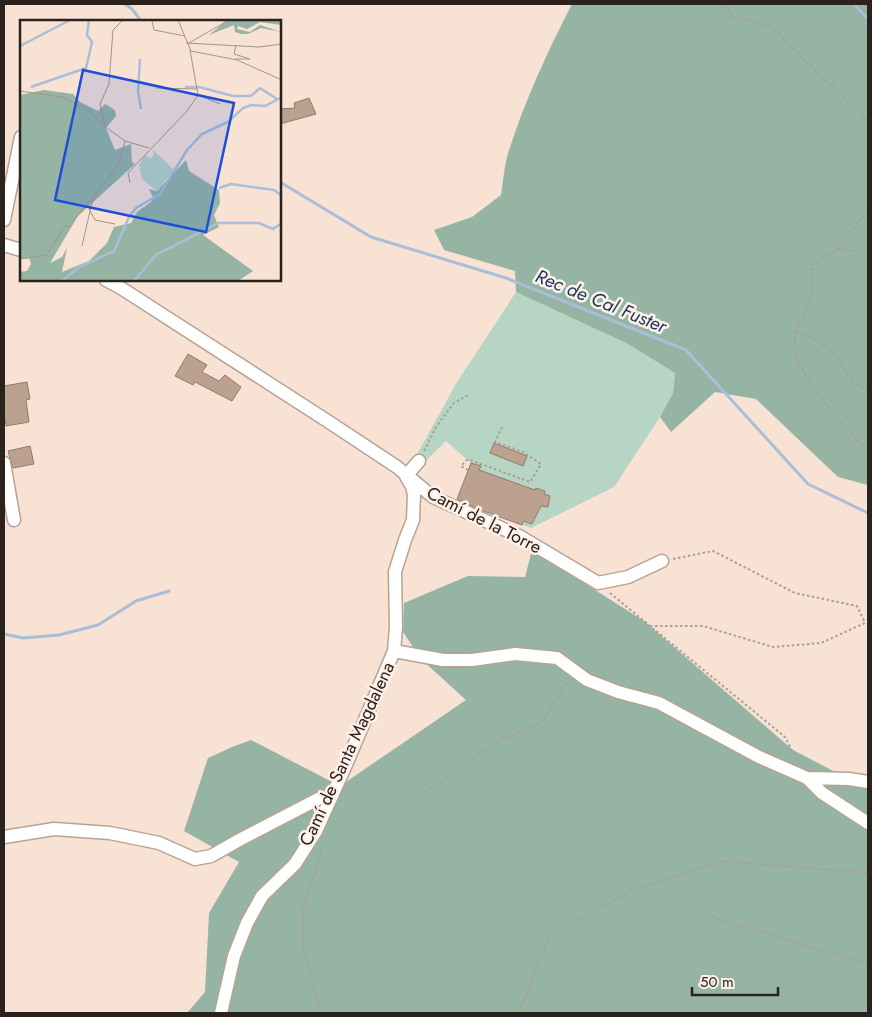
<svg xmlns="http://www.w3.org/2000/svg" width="872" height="1017" font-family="Jost,sans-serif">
  <rect width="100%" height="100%" fill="#f8e2d4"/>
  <path fill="#b7d5c4" d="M516,292L628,344L675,373L673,393L660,417L614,487L531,528L457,501L471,463L446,441L423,464L415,458L457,382Z"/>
  <path fill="#95b4a3" d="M572,4H868V485L838,477L756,399L715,392L671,432L660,417L673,393L675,373L628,344L516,292L515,271L444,250L434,230L472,217L501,195C503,182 504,169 507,157C523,104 547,53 572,4Z
    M532,550L644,621L793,750L868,789V1013H187L205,992L209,913L239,862L184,831L208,758L232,747L251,740L340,786L466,700L421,659L403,632L404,603L468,576L525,577Z"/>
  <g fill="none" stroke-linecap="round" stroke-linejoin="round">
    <path stroke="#aabed8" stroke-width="3" d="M125,4L132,9L141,21
      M854,4L868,19
      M280,182L371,237L506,278L686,350L808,484L868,513
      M4,634L23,638L59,635L98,625L136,601L169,591"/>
  </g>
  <path fill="#bda18f" stroke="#8f7c6f" d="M309,98L316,114L280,124V109L295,108L294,103Z
    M188,354L207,365L202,372L219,381L225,375L241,387L232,401L195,382L193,385L175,376Z
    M27,382L30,399L26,400L29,422L6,426L4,411V386Z
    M494,443L527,456L523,466L490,453Z
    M30,446L34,464L13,468L8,451Z
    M471,463L481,466L479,470L535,490L536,488L545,491L544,494L550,496L548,507L541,506L532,524L523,521L522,525L478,509L457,499Z"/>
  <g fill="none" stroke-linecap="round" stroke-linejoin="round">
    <defs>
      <path id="minor" d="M4,220L21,137
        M4,245L21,250
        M106,280L121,288L329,422L397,467L433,497L519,536L598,583L628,577L662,561
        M4,463L14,520
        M406,476L419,461
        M394,651L443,660H472L515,654L557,658L587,680L618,692L659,703L759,757L807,778L849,779L868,782
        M807,778L822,793L868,823
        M4,837L54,829L110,833L159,843L195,859L211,856L241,839L322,797L329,800
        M221,1013L234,956L247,923L262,896L295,864L316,831L345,767L394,651L396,627L395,572L405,540L413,520L414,495L412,486L407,478"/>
    </defs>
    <use href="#minor" stroke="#b7a396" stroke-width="15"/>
    <path stroke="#ad9d92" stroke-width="2" stroke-dasharray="2.5 2.5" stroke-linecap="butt" d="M725,4L733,17L772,27L827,82L862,113L868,124
      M839,249L863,216L868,213
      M796,332L811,297L812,265L839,249L859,252
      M868,390L853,383L832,351L814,339L796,332L794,344L796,358L812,386L834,414L868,452
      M424,451L436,427L454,403L470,394
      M468,470L461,466L467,460H470L530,482L541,464L523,452L495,442L503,425
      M610,593L785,737L798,762
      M650,626H703L773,647L821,643L865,623L857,606L795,593L713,551L673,559
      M430,789L500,740L541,723L568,681
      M320,848L321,853L303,911V947L321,1013
      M712,917L868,964
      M519,1013L549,936L636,888L725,861L868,873"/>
    <use href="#minor" stroke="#fff" stroke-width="12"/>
  </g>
  <g text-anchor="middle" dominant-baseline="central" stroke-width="5" stroke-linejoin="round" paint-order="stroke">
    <g font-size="18" fill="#29221d" stroke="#fef1e9">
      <text transform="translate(484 520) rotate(27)">Camí de la Torre</text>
      <text transform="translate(347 754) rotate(-65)">Camí de Santa Magdalena</text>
    </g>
    <g font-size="19" font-style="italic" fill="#1b385c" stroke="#fef1e9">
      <text transform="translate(601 301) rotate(22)">Rec de Cal Fuster</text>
    </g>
  </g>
  <g transform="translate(20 20)">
    <rect width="261" height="261" fill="#f8e2d4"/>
    <path d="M133,130L154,150L137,171L122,159L119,145L125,135L130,138L134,135Z" fill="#b7d5c4"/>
    <path d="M207,0H261V5L240,2L227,9L218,6L217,9L230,12L240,5L261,12L241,8L228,14H222L215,12L214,5L189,15ZM24,70L53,74L60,82L78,91L85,84L95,90L96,96L86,108L95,130L111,124L112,142L115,144L58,196L30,243L42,237L47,228L42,252L69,241L87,223L94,207L111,203L117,192L131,182L133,177L129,169L137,171L166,140L169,151L199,170L200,183L194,195L199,207L183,215L233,251L218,261H0V252L7,251L11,244L9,238L0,239V75Z" fill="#95b4a3"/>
    <path fill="none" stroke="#aabed8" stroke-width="2.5" d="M0,26L50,0M120,39L118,71L121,89M120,62L141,67M11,67L66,48L72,22L67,15L69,0M165,67H179L213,76H231L240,68L257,79M199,168L211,164L254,170L262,176M42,261L59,247L94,231L109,197L116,188L140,174L167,130L182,114L208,102L223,88L231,85L245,86L262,77M114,261L136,235L198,203H239L253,209L262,203"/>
    <path fill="none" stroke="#a5958b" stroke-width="1" d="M158,0L171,31L217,40L262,60M132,1L134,10L165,16M166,23L239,27L262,24M167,24L209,0M215,39H230L214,34L216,25M136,68L178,69M0,71L42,77L69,90L80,103L105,121L129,128M178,75L200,84M85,106L80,84L89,64L93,10L103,0M110,163L108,153L167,91L178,75L170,30M69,189L75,200L95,204M62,226L73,178L98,145L105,121M0,239L27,235L44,207L49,206L71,179"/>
    <path fill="#1d4ed8" fill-opacity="0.15" stroke="#1d4ed8" stroke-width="2.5" d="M63,50L214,83L186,212L35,180Z"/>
    <rect width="261" height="261" fill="none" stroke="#29221d" stroke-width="2.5"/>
  </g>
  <rect width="872" height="1017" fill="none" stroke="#29221d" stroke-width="10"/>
  <path d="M692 987v8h86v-8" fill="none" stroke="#29221d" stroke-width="2.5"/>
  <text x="700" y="987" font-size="15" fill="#29221d" stroke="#fef1e9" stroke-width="4" paint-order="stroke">50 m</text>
</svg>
